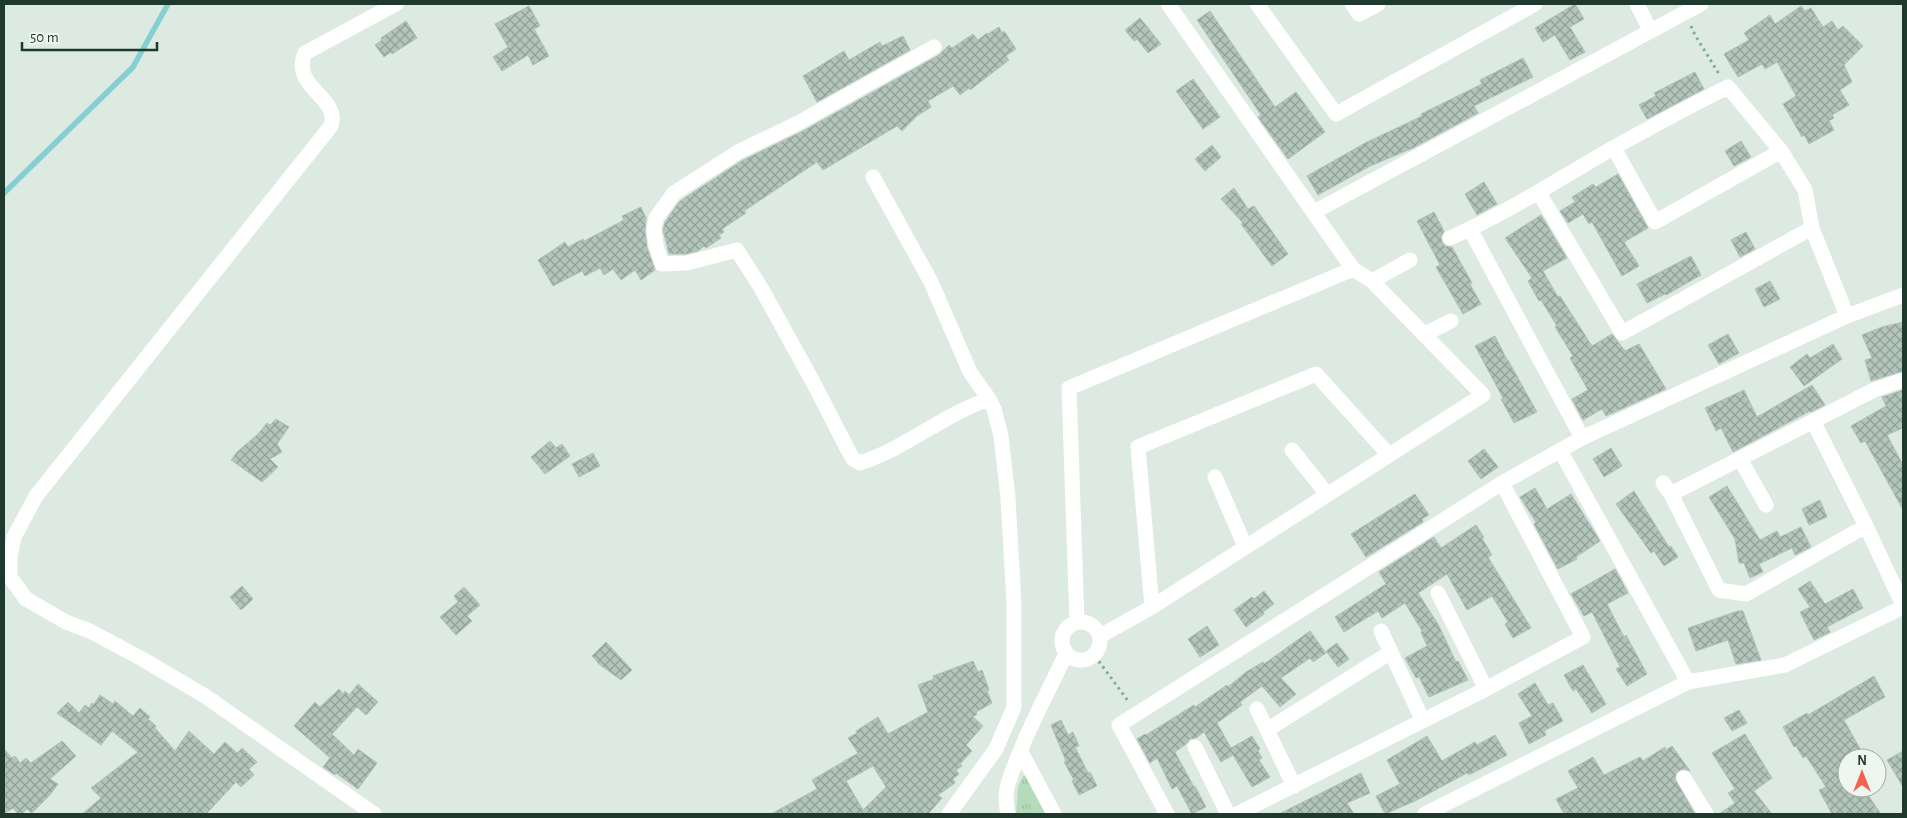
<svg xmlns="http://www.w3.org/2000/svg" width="1907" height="818" font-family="'Alegreya Sans',sans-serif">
  <defs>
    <pattern id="park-tufts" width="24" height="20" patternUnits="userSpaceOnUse" patternTransform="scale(1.25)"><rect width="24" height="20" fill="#b5dcba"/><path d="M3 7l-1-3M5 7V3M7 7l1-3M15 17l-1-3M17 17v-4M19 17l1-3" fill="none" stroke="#9bbea0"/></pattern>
    <pattern id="building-cross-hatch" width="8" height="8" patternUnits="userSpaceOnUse" patternTransform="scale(1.25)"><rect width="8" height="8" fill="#b3c4bb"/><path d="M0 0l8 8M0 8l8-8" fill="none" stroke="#91a098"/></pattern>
  </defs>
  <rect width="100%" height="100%" fill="#ddeae2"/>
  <path fill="url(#park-tufts)" d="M1028,775L1050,814H1016L1018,787L1023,776Z"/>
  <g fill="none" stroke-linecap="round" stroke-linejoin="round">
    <path stroke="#83cfd1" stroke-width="5.5" d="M4,193L133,67L168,4"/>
  </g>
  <path fill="url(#building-cross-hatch)" stroke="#b0c3b8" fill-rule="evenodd" d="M1575,4L1584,19L1570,27L1585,52L1570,60L1555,35L1543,42L1535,28Z
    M529,6L540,26L534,29L549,56L533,65L528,55L502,71L493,57L508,47L495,24Z
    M1801,6L1805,11L1811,8L1823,27L1832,21L1838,30L1843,26L1863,46L1844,65L1852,82L1840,90L1849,105L1832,115L1834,118L1829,121L1834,130L1809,144L1804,135L1802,137L1783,104L1796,96L1777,62L1765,69L1762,64L1738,77L1724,54L1749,40L1744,33L1770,15L1775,24Z
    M1210,11L1275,107L1296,92L1325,132L1288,159L1258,117L1261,115L1197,20Z
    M1140,18L1161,44L1148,53L1137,39L1134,41L1125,30Z
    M406,21L417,38L392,54L391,52L384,57L375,45L382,40L381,38Z
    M999,27L1002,33L1004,31L1016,49L1006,56L1009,60L970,90L969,88L960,95L953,86L928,101L931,107L917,116L902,131L897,126L823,170L817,162L744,211L746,213L722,229L724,232L719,235L721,238L706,248L704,246L698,251L686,254H669L663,230L665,222L679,202L686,197L743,160L803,131L939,55L949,45L952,48L973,34L978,40L987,33L988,34Z
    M903,36L910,50L817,102L803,76L844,51L849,60L880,42L882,46Z
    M1523,58L1533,77L1474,106L1478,113L1413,148L1370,166L1318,195L1307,176L1365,143L1422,116L1421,114L1482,84L1480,80Z
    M1695,72L1704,89L1647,119L1639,105L1656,96L1654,93Z
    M1193,79L1220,117L1203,129L1176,91Z
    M1741,141L1751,157L1734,166L1725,151Z
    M1212,145L1221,157L1205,171L1195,159Z
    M1618,174L1648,228L1624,242L1639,266L1622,276L1592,222L1589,224L1583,214L1568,223L1560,211L1575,202L1572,197L1593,184L1596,187Z
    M1484,182L1497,204L1477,215L1465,194Z
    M1234,188L1248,209L1254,206L1288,254L1272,266L1241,224L1243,223L1221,199Z
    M641,207L646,218L645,231L647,247L655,270L641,280L635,270L621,280L613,269L604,275L600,268L585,276L582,271L553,286L538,260L565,242L568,247L583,239L584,241L624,220L622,216Z
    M1434,212L1444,231L1441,237L1442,242L1445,246L1452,247L1472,283L1470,284L1481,304L1463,314L1436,267L1440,265L1417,221Z
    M1541,215L1567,258L1543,271L1558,297L1560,296L1592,346L1612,334L1625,351L1639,344L1666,389L1606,416L1602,409L1583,420L1572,399L1588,390L1570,358L1573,356L1555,327L1557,326L1541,300L1539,301L1528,281L1532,278L1505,238Z
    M1746,232L1755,249L1740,257L1731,240Z
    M1691,256L1701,275L1666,295L1665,294L1647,303L1637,284Z
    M1770,281L1780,299L1764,307L1755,289Z
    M1903,322V371L1871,381L1865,360L1872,358L1862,335L1882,327Z
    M1728,334L1739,353L1719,364L1708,345Z
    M1495,336L1507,360H1508L1537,412L1514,423L1501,399L1503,398L1475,346Z
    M1833,344L1842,359L1804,386L1790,367L1807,354L1810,358Z
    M1812,385L1825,405L1811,412L1810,411L1733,452L1721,428L1716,431L1705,408L1744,390L1757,417Z
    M1903,390V428L1887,435L1903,465V510L1865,441L1861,443L1851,426L1886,406L1882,397Z
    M276,419L289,427L277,444L282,452L270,459L278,467L262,482L231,460L237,452L258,434L267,423L270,425Z
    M550,441L556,448L562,444L570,456L545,474L531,457Z
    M1611,448L1622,466L1604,477L1593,459Z
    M1484,449L1498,467L1481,479L1468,461Z
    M593,453L600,466L579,477L572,464Z
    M1727,486L1760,540L1777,531L1780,537L1801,527L1811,547L1795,555L1792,548L1759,564L1763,572L1750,578L1744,563H1739L1735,539L1709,497Z
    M1535,488L1547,509L1571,494L1600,541L1576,557L1577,559L1558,569L1534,524L1536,522L1520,497Z
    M1634,491L1669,547L1671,546L1678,557L1664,566L1654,551L1651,553L1616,504Z
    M1415,494L1429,515L1422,519L1423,522L1366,557L1351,534Z
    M1820,500L1827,517L1809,525L1802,509Z
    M1476,525L1484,537L1482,538L1492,555L1488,557L1531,628L1513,638L1505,624L1508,622L1492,596L1467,610L1447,574L1418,593L1438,624L1456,662L1458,661L1468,680L1429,697L1419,677L1416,678L1405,658L1427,646L1421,632L1422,631L1405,603L1382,618L1378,611L1344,632L1335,617L1386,584L1379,572L1434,537L1441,548Z
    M1615,569L1628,593L1607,604L1624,637L1626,635L1647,674L1627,686L1616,669L1620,667L1592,612L1584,616L1571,594Z
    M1810,581L1825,604L1853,589L1863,608L1827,627L1830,632L1814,640L1800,612L1810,607L1798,589Z
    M242,586L253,599L241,610L230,597Z
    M464,587L480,605L467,616L472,621L456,635L440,617L458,602L454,596Z
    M1264,591L1274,604L1263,612L1264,614L1246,627L1234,610L1252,597L1254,599Z
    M1738,611H1743L1761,660L1736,664L1728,640L1696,651L1688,628Z
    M1207,626L1219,645L1200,657L1188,639Z
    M1310,631L1326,653L1313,662L1310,658L1281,678L1296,694L1280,707L1262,686L1240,702L1242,705L1217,723L1231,748L1252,736L1260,749L1258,751L1262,758L1259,760L1270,777L1252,787L1233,755L1221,762L1204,732L1196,738L1190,739L1186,744L1175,752L1194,787L1195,786L1206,807L1192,814L1177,786L1172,789L1157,758L1150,763L1137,739L1145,734L1146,735L1194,705L1195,707L1227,685L1228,687L1246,672L1263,662L1264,664Z
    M606,642L632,670L621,680L599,664L592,656Z
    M1337,643L1349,659L1338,667L1326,651Z
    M973,661L978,672L982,670L989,690L987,691L992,703L976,712L977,714L973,717L983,726L966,745L972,751L960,764L962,766L956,770L959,774L953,779L955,783L938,795L942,798L928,814H771L817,789L812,780L858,753L848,738L857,733L856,731L878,717L888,734L928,712L918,685L934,679L933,676ZM873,766L886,787L863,810L846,781Z
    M1583,665L1606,704L1592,713L1576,689L1573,691L1564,675Z
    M1874,676L1885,697L1844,720L1863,754L1858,758H1847V788H1863L1881,814H1832L1819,790L1826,787L1806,756L1803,758L1796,746L1794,747L1783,727L1807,713L1808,715Z
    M1535,683L1548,705L1553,703L1563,721L1544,731L1546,735L1529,744L1519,723L1532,716L1518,694Z
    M358,684L378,702L366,715L357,707L332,734L354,755L358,749L377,763L358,789L336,773L335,775L323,767L330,758L294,726L315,702L320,707L339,689L343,694L345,691L349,695Z
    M100,695L113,704L115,701L133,716L140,708L150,717L148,719L156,726L155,728L175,751L189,731L214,754L225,742L237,753L242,748L257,762L249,769L254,775L241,787L236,782L206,814H82L101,798L91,788L138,752L112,731L101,745L57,713L68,702L79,713L85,705L89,708L92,703L94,704Z
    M1739,710L1747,723L1732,731L1724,718Z
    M1061,720L1068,735L1073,732L1079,746L1075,747L1088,773L1090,772L1097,786L1079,795L1072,781L1074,780L1064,762L1066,761L1051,725Z
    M1745,734L1772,778L1754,791L1772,814H1719L1735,803L1728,793L1735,789L1712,753Z
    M1495,735L1507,755L1469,775L1467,773L1415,801L1385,814L1376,796L1400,784L1387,760L1427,736L1442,761L1475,742L1477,745Z
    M62,741L76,756L50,779L58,784L50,795L32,813L27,809L22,814H18L13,808L4,814V749L12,758L15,756L20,763L26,758L31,763Z
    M1672,746L1690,771L1684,769L1680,770L1676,773L1675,779L1695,814H1564L1556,799L1578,788L1568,771L1593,757L1604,775L1640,757L1643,761L1665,747L1666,750Z
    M1903,751V787L1887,760Z
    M1361,773L1370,793L1347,803L1354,814H1279Z"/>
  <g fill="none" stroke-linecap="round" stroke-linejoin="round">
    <path stroke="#7dae98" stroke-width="3" stroke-dasharray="2.5 4" stroke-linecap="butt" d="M1691,26L1695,35L1719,74
      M1095,656L1128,701"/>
    <path stroke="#fff" stroke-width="15" d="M1257,4L1336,114L1535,4
      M1352,4L1359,14L1378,4
      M1637,4L1650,30
      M934,47L798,123L738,152L674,193L656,218L654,230L656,246L662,264L687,263L737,250L761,288L813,382L847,448L853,459L860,463C906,448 943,415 989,399L994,409L1001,436L1008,498L1014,603V707L996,749L949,814
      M1614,148L1655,222L1781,151
      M873,177L931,282L970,372L989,399
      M1539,193L1622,333L1812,228
      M1314,212L1701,4
      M1470,229L1582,438
      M1450,238C1507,213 1559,179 1613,148C1651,127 1689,106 1728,87L1781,151L1805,190L1812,228L1847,316
      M1372,281L1410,260
      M1425,334L1451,321
      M1813,421L1866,526L1903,605
      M1292,450L1327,494
      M1560,450L1688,682
      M1740,459L1766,505
      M1215,477L1245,546
      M1663,483L1671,494L1719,590L1746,594L1866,526
      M1671,494L1874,390L1903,380
      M1438,593L1486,689
      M1152,607L1138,447L1316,374L1389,455
      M1062 641a19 19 0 1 1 38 0a19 19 0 1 1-38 0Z
      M1077,622L1069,388L1353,269
      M1381,631L1423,721
      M1100,636L1152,607L1483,395L1372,281L1353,269L1168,4
      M1257,709L1294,786
      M1267,730L1391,652
      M1195,747L1228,814
      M1021,752L1054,814
      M1684,778L1706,814
      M374,814L205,696L144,660L90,631L66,622L26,599L10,577V557L14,537L36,496L331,126C341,97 290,88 305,53L396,4
      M1008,814C1006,805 1005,793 1008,784C1021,742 1047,694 1066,654
      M1167,814L1119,725L1502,483L1582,438L1847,316L1903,295
      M1237,814L1486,689L1583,637L1502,483
      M1425,814L1688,682L1785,665L1903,607"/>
  </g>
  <rect width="1907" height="818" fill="none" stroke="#1f392e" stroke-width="10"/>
  <g transform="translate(1862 773)"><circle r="24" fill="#edf6f1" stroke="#9baaa3"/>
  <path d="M0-4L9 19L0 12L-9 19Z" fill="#f5624f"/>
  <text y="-8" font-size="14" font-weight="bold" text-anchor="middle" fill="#1f392e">N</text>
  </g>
  <path d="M22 42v8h135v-8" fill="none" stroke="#1f392e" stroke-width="2.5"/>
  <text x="30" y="42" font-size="15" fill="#1f392e" stroke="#edf6f1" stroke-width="4" paint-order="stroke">50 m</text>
</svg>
